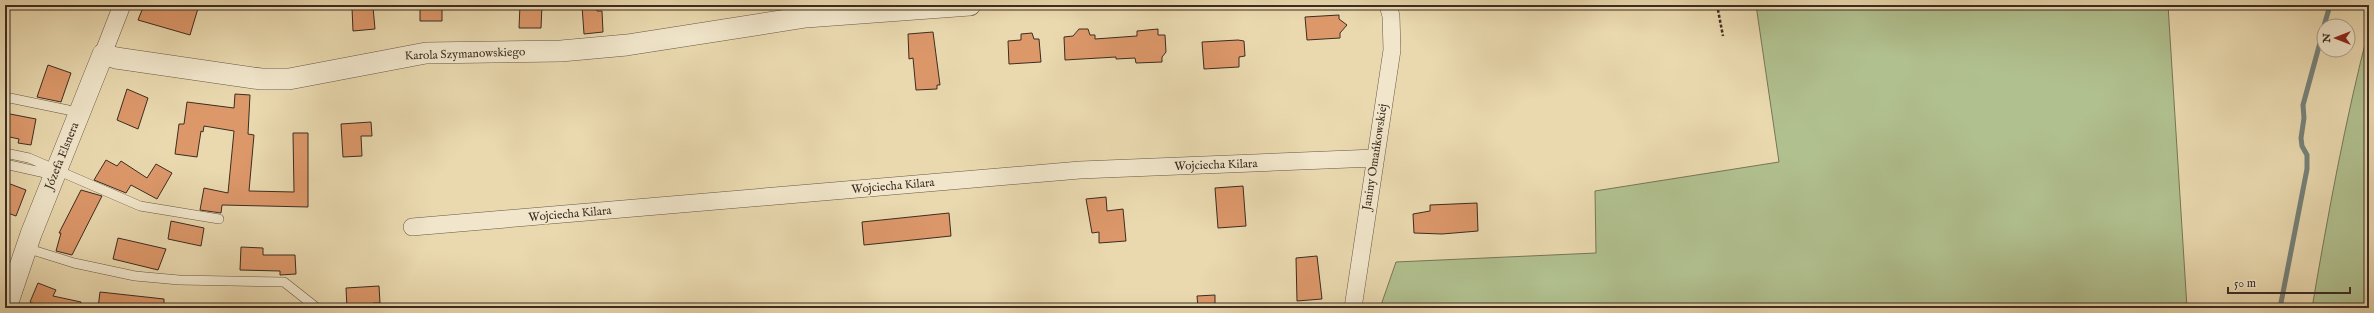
<svg xmlns="http://www.w3.org/2000/svg" width="2374" height="313" font-family="'IM FELL English',serif">
  <rect width="100%" height="100%" fill="#ead9af"/>
  <filter id="stains"><feTurbulence type="fractalNoise" baseFrequency=".005" numOctaves="4"/><feColorMatrix values="0 0 0 0 .2 0 0 0 0 .09 0 0 0 0 .02 0 0 0 .5 -.17"/></filter>
  <radialGradient id="worn" r=".72"><stop offset=".6" stop-color="#630" stop-opacity="0"/><stop offset="1" stop-color="#630" stop-opacity=".3"/></radialGradient>
  <path fill="#b1c08f" stroke="#767658" d="M1756,5H2168L2187,308H1380L1396,262L1596,253L1595,191L1779,162Z
    M2369,28V308H2312C2328,214 2345,121 2369,28Z"/>
  <g fill="none" stroke-linecap="round" stroke-linejoin="round">
    <path stroke="#748179" stroke-width="5" d="M2324,26L2330,5
      M2280,308L2307,169V155L2302,146L2301,138L2304,118L2303,105L2324,28"/>
  </g>
  <path fill="#dd986a" stroke="#3c2c22" d="M144,5H199L190,35L138,20Z
    M420,5H442V21H420Z
    M520,5H542L541,28H519Z
    M597,5V11H602L603,32L584,34L582,6Z
    M373,7L375,29L353,31L352,8Z
    M1339,15V19L1347,25L1340,33V38L1307,40L1305,17Z
    M1079,29H1088L1090,35H1095V39L1137,36V31L1158,29V35H1165L1166,52L1162,57V62L1136,63L1135,58L1116,59V57L1065,60L1064,37L1073,36Z
    M933,32L940,85H937V89L916,90L913,58L909,59L908,34Z
    M1032,33L1034,39H1039L1041,62L1009,64L1008,41L1021,40V34Z
    M1238,40L1244,41L1245,56L1239,57V67L1204,69L1202,42Z
    M48,65L71,73L61,102L37,97Z
    M127,89L148,98L138,129L117,120Z
    M235,94L250,95L248,134L254,135L249,191L294,192L293,133H308V207L222,205L221,213L200,210L204,188L228,193L234,131L204,126L203,132L201,131L197,157L175,154L179,124H184L187,102L234,108Z
    M5,113L36,119L31,145L18,143L19,139L5,136Z
    M371,122L372,136H361L362,156L343,157L341,124Z
    M106,160L117,166L121,161L147,178L156,164L172,173L157,199L131,185L126,193L94,180Z
    M5,182L26,190L16,216L5,212Z
    M1243,186L1246,226L1218,228L1215,188Z
    M81,190L102,196L72,255L56,251L61,233H59Z
    M1106,197L1107,211L1123,209L1126,241L1099,243V232L1092,233L1086,199Z
    M1477,203L1478,231L1442,234L1414,233L1413,214L1430,211V205Z
    M949,213L951,236L864,245L862,222Z
    M171,221L204,228L201,246L168,239Z
    M118,238L166,249L158,270L113,259Z
    M241,247L263,248V255H295L296,274L280,275V271L240,270Z
    M1317,256L1322,299L1297,301L1296,258Z
    M38,283L56,290L53,296L81,302L80,308H44L30,302Z
    M379,286L380,303H373V308H347L346,288Z
    M100,292L164,299V308H98Z
    M1215,295V308H1198L1197,296Z"/>
  <g fill="none" stroke-linecap="round" stroke-linejoin="round">
    <defs>
      <path id="service" d="M5,97L68,110L79,114
        M5,153L29,158L140,206L219,219
        M5,164L54,175
        M26,248L74,263L135,276L179,280L284,282L317,308"/>
      <path id="minor" d="M103,54L122,5
        M412,227L1080,170L1375,158
        M1353,308L1392,50L1391,16L1388,5"/>
      <path id="tertiary" d="M6,308L31,234L103,54L116,58L261,79H289L426,53L561,51L627,45L806,17L970,5"/>
    </defs>
    <use href="#service" stroke="#685745" stroke-width="10"/>
    <use href="#minor" stroke="#685745" stroke-width="18"/>
    <use href="#tertiary" stroke="#685745" stroke-width="22"/>
    <path stroke="#3c2c22" stroke-width="2.5" stroke-dasharray="3 2" stroke-linecap="butt" d="M1717,5L1723,36"/>
    <use href="#service" stroke="#f1e6cb" stroke-width="9"/>
    <use href="#minor" stroke="#f1e6cb" stroke-width="17"/>
    <use href="#tertiary" stroke="#f1e6cb" stroke-width="21"/>
  </g>
  <g text-anchor="middle" dominant-baseline="central" stroke-width="3" stroke-linejoin="round" paint-order="stroke">
    <g font-size="12" fill="#3c2c22" stroke="#f1e6cb">
      <text transform="translate(465 54) rotate(-2)">Karola Szymanowskiego</text>
      <text transform="translate(62 156) rotate(-68)">Józefa Elsnera</text>
      <text transform="translate(1375 157) rotate(-81)">Janiny Omańkowskiej</text>
      <text transform="translate(1216 165) rotate(-2)">Wojciecha Kilara</text>
      <text transform="translate(893 186) rotate(-5)">Wojciecha Kilara</text>
      <text transform="translate(570 214) rotate(-5)">Wojciecha Kilara</text>
    </g>
  </g>
  <rect width="2374" height="313" fill="none" stroke="#ead9af" stroke-width="20"/>
  <rect x="6" y="6" width="2362" height="301" fill="none" stroke="#3c2c22" stroke-width="2"/>
  <rect x="10" y="10" width="2354" height="293" fill="none" stroke="#3c2c22"/>
  <g transform="translate(2336 38) rotate(270)"><circle r="19" fill="#f1e6cb" stroke="#a99c87"/>
  <path d="M0-3L7 15L0 10L-7 15Z" fill="#8f2418"/>
  <text y="-6" font-size="11" font-weight="bold" text-anchor="middle" fill="#3c2c22">N</text>
  </g>
  <path d="M2228 287v6h122v-6" fill="none" stroke="#3c2c22" stroke-width="2"/>
  <text x="2234" y="287" font-size="12" fill="#3c2c22" stroke="#f1e6cb" stroke-width="3" paint-order="stroke">50 m</text>
  <rect width="100%" height="100%" filter="url(#stains)"/>
  <rect width="100%" height="100%" fill="url(#worn)"/>
</svg>
